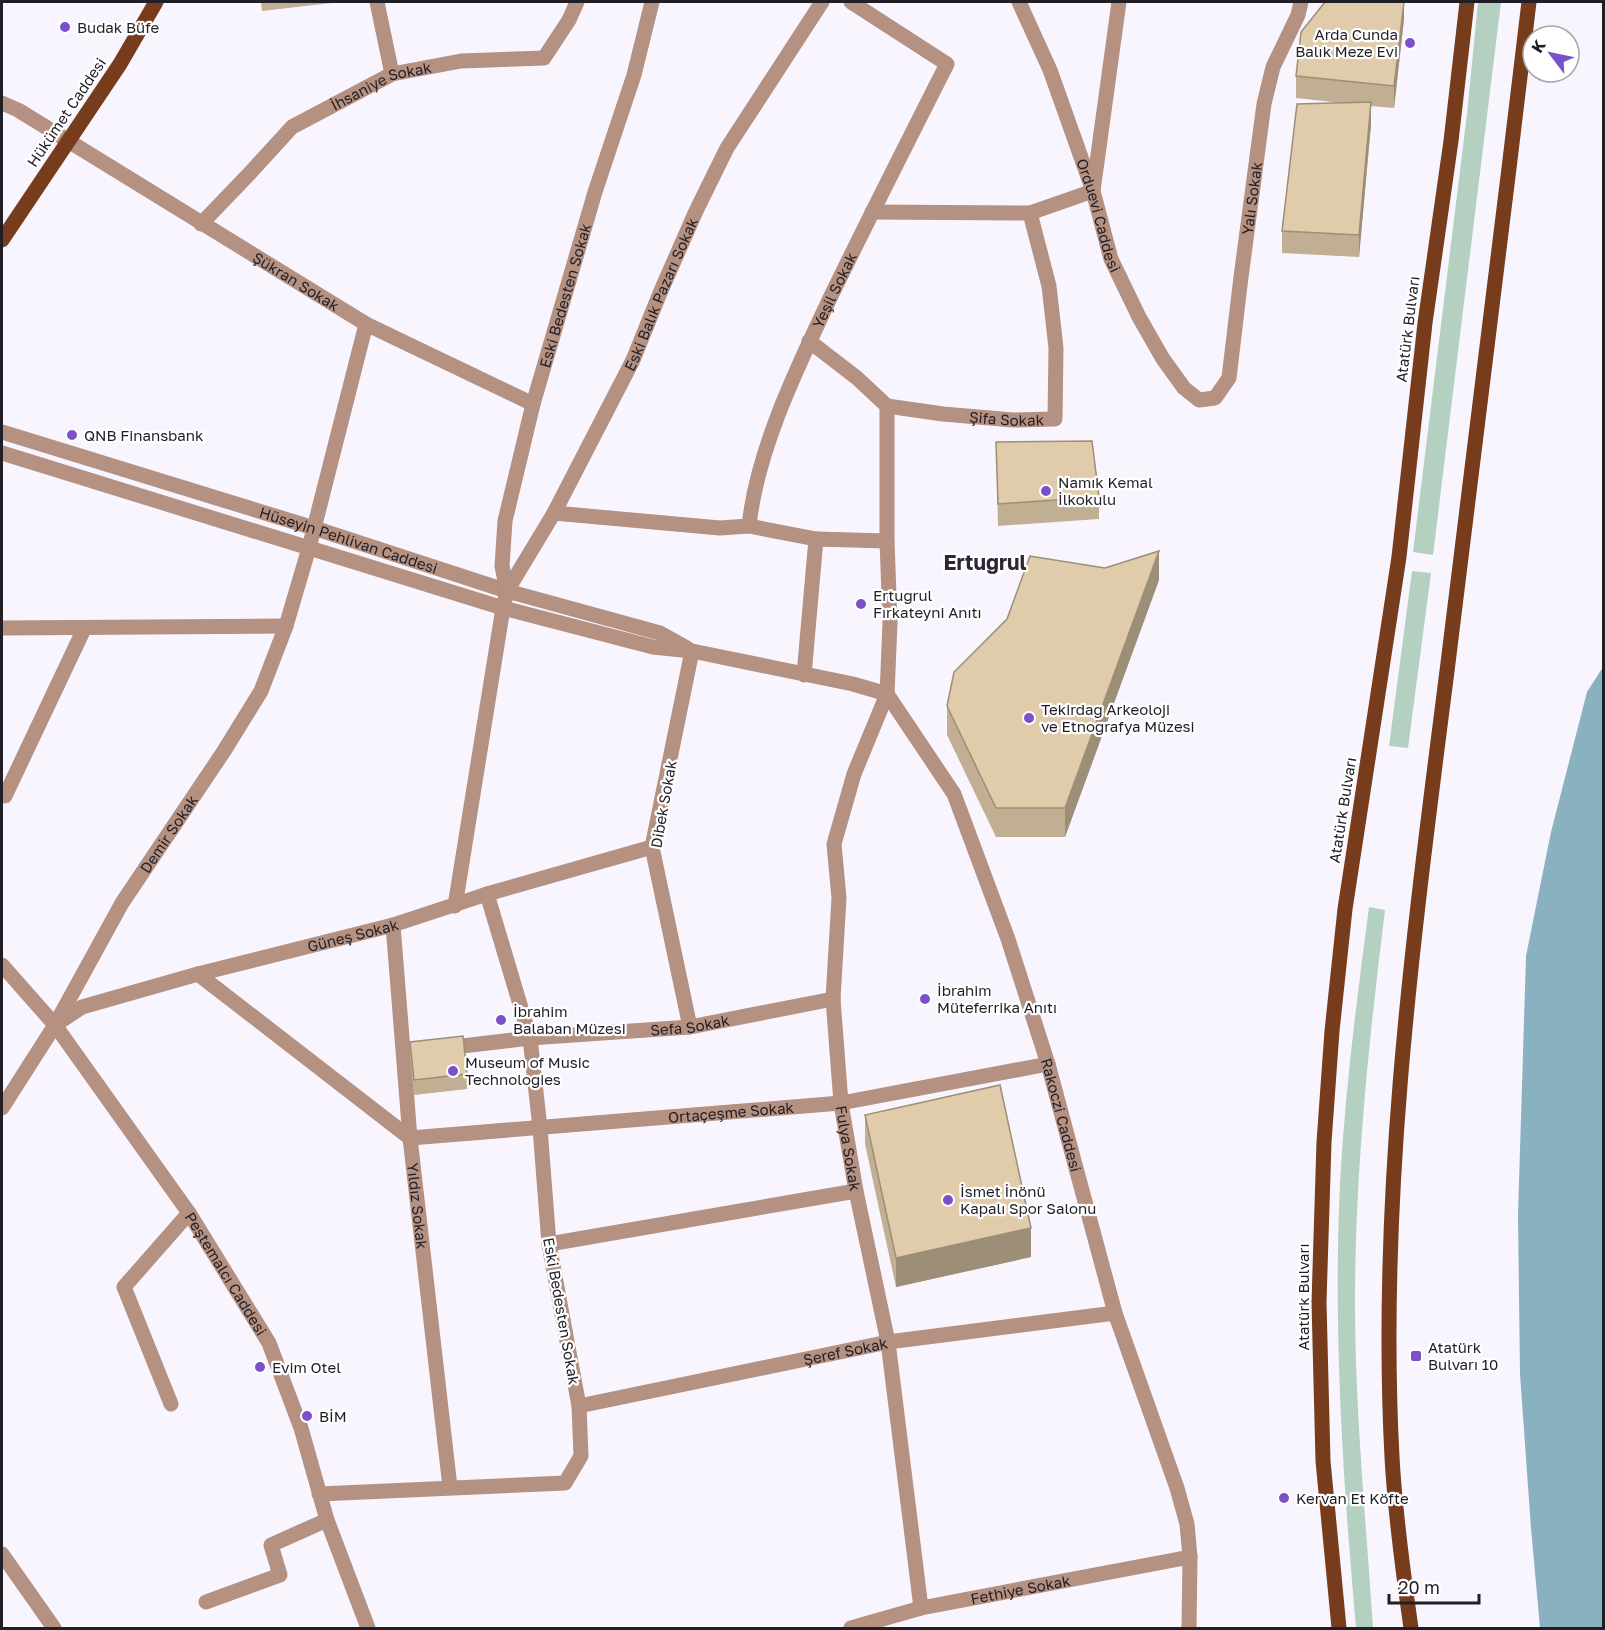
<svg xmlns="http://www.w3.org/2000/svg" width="1605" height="1630" font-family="'Golos Text',sans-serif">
  <rect width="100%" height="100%" fill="#f9f5fe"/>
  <path fill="#b4d0c1" d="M1478,2H1501L1433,555L1413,552L1467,114Z
    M1412,571L1431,573L1408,748L1389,746Z
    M1369,907L1385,910C1369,1040 1355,1171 1355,1303C1355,1411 1366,1520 1373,1628H1356C1343,1481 1333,1331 1340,1183C1345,1090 1357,998 1369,907Z"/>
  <path fill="#89b1c0" d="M1603,667V1628H1540L1531,1528L1520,1374L1518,1215L1526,956L1551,832L1587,692Z"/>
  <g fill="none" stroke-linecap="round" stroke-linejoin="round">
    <g stroke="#b49180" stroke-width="15">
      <path d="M377,2L392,74"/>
      <path id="s1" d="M1019,2L1050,70L1093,191L1111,259L1139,317L1163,359L1184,388L1199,400L1215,398L1229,378L1241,277L1264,104L1273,67L1298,15L1301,2"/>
      <path id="s2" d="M2,103L18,110L366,324L533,404"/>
      <path d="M872,212L1030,213L1093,191L1119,2"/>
      <path id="s3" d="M201,224L250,173L292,127L392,74L461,61L544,58L569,20L577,2"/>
      <path id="s4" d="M809,341L857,378L887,406L943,414L1013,420L1055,419L1056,348L1049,286L1030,213"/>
      <path id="s5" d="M887,406V541L890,623L887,694L854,774L834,844L839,898L833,999L841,1103L856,1191L888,1342L921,1608"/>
      <path id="s6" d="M2,432L314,528L507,591L660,633L687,648"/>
      <path d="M2,453L503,608L653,647L692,651L853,684L887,694"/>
      <path d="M554,513L720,528L749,526L816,539L887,541"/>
      <path id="s7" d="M749,526C757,449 798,366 831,296C869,218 908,141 947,64L851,2"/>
      <path id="s8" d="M507,591L502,566L505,521L533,404L595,192L634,75L652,2"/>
      <path d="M2,628L286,626"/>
      <path d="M804,675L816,539"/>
      <path id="s9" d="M887,694L954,794L1008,939L1048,1064L1115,1313L1177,1488L1187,1524L1190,1557L1189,1628"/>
      <path d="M5,796L84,629"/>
      <path id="s10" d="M455,906L503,608L507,591L554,513L633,360L660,293L696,211L727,148L822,2"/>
      <path id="s11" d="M393,925L410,1138L450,1487"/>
      <path id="s12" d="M2,965L55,1025L189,1213L269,1343L301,1428L327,1520L368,1628"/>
      <path id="s13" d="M198,974L410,1138L841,1103L1048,1064"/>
      <path id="s14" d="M58,1023L82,1007L198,974L393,925L487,894L652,847"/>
      <path d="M690,1027L652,847L692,651"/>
      <path id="s15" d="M445,1048L530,1038L690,1027L833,999"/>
      <path id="s16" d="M2,1108L55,1025L122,903L224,751L261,691L286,626L309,548L366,324"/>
      <path d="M549,1244L856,1191"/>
      <path d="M171,1404L124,1287L189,1213"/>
      <path id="s17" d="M579,1406L888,1342L1115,1313"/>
      <path d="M319,1494L565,1483L581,1456L579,1406L549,1244L540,1128L530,1038L487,894"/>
      <path d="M2,1554L54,1628"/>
      <path d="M206,1602L280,1575L271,1545L327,1520"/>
      <path id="s18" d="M851,1628L921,1608L1190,1557"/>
    </g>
    <path stroke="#763c1b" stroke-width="15" d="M2,240L120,64L156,2
      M1339,1628L1323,1461L1319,1302L1324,1142L1332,1031L1345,909L1399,557L1425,323L1451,141L1467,2
      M1411,1628C1403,1572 1395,1514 1392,1457C1378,1194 1414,931 1447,671C1476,448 1502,225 1529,2"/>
  </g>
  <path fill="#c1af93" d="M261,2H340L262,11Z
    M1404,2V19L1394,108L1371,106V124L1359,257L1282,253V231L1342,103L1296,98V76Z
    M996,442L1099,497V519L998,526Z
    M1159,580L1065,837H996L947,735V706Z
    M410,1042L467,1074V1089L414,1095L410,1057Z
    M865,1115L1031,1257L896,1287L865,1144Z"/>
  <path fill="#9d8e78" d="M1404,2V19L1394,108V86Z
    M1371,102V124L1359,257V235Z
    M1159,551V580L1065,837V808Z
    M1031,1228V1257L896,1287V1258Z"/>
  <path fill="#e0cbab" stroke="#9d8e78" stroke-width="1.5" d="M1325,2H1404L1394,86L1296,76L1301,32Z
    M1371,102L1359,235L1282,231L1297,104Z
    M1092,441L1099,497L998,504L996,442Z
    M1159,551L1065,808H996L947,706L954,672L1007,619L1030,556L1105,568Z
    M463,1036L467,1074L414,1080L410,1042Z
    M1000,1085L1031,1228L896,1258L865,1115Z"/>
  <g fill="#7b51ca" stroke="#fff" stroke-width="2">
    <circle cx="65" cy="27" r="6"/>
    <circle cx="1410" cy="43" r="6"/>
    <circle cx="72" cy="435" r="6"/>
    <circle cx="1046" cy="491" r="6"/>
    <circle cx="861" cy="604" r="6"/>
    <circle cx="1029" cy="718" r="6"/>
    <circle cx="925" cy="999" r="6"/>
    <circle cx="501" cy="1020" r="6"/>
    <circle cx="453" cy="1071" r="6"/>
    <circle cx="948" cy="1200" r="6"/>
    <rect x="1410" y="1350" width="12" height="12" rx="3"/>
    <circle cx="260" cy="1367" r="6"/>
    <circle cx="307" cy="1416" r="6"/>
    <circle cx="1284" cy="1498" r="6"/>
  </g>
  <g text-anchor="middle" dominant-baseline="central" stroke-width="4.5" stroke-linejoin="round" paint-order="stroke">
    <g font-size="15" fill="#221e26" stroke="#fff" text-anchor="start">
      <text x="77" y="27">Budak Büfe</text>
      <text x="1398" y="34" text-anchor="end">Arda Cunda<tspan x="1398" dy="17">Balık Meze Evi</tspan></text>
      <text x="84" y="435">QNB Finansbank</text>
      <text x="1058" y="482">Namık Kemal<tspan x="1058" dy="17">İlkokulu</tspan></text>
      <text x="873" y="595">Ertuğrul<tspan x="873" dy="17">Fırkateyni Anıtı</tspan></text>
      <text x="1041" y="709">Tekirdağ Arkeoloji<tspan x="1041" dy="17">ve Etnografya Müzesi</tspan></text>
      <text x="937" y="990">İbrahim<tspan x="937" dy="17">Müteferrika Anıtı</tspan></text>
      <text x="513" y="1011">İbrahim<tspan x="513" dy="17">Balaban Müzesi</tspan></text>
      <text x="465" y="1062">Museum of Music<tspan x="465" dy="17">Technologies</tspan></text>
      <text x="960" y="1191">İsmet İnönü<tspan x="960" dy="17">Kapalı Spor Salonu</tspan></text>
      <text x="1428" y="1347">Atatürk<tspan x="1428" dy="17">Bulvarı 10</tspan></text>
      <text x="272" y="1367">Evim Otel</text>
      <text x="319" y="1416">BİM</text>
      <text x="1296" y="1498">Kervan Et Köfte</text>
    </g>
    <g font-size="15" fill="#221e26" stroke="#fff">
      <text stroke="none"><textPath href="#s3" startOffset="232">İhsaniye Sokak</textPath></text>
      <text transform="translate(66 112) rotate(-56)">Hükümet Caddesi</text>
      <text stroke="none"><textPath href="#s1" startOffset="663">Yalı Sokak</textPath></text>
      <text stroke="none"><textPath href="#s1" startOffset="228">Orduevi Caddesi</textPath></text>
      <text stroke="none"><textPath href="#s2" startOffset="344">Şükran Sokak</textPath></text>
      <text stroke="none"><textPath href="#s7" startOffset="252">Yeşil Sokak</textPath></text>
      <text stroke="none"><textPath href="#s8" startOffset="304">Eski Bedesten Sokak</textPath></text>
      <text stroke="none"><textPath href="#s10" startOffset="654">Eski Balık Pazarı Sokak</textPath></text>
      <text transform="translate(1407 329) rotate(-83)">Atatürk Bulvarı</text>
      <text stroke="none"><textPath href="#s4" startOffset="222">Şifa Sokak</textPath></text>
      <text stroke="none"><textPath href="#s6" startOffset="363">Hüseyin Pehlivan Caddesi</textPath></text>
      <text transform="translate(663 804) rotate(-80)">Dibek Sokak</text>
      <text transform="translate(1342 810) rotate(-81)">Atatürk Bulvarı</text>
      <text stroke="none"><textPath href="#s16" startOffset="321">Demir Sokak</textPath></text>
      <text stroke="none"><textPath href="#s14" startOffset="309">Güneş Sokak</textPath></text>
      <text stroke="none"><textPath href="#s15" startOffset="246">Sefa Sokak</textPath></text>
      <text stroke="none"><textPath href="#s13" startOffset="590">Ortaçeşme Sokak</textPath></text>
      <text stroke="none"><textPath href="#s9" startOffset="459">Rakoczi Caddesi</textPath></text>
      <text stroke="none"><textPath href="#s5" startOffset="753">Fulya Sokak</textPath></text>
      <text stroke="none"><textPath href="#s11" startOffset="282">Yıldız Sokak</textPath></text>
      <text stroke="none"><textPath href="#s12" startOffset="382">Peştemalcı Caddesi</textPath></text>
      <text transform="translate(1303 1297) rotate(-90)">Atatürk Bulvarı</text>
      <text transform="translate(562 1311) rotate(80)">Eski Bedesten Sokak</text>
      <text stroke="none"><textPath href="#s17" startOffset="272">Şeref Sokak</textPath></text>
      <text stroke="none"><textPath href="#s18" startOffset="174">Fethiye Sokak</textPath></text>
    </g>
    <g font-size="21" font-weight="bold" fill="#2e2637" stroke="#fff">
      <text x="985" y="562">Ertuğrul</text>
    </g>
  </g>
  <rect width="1605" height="1630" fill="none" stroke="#221e26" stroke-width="6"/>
  <g transform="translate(1551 54) rotate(302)"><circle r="28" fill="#ffffff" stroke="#a7a5a8" stroke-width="1.5"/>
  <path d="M0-4.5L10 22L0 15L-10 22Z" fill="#7b51ca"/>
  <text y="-9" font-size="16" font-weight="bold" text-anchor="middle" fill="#221e26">K</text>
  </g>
  <path d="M1389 1594v9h90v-9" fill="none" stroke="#221e26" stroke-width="3"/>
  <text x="1398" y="1594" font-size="18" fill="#221e26" stroke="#ffffff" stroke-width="4.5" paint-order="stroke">20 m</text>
</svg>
